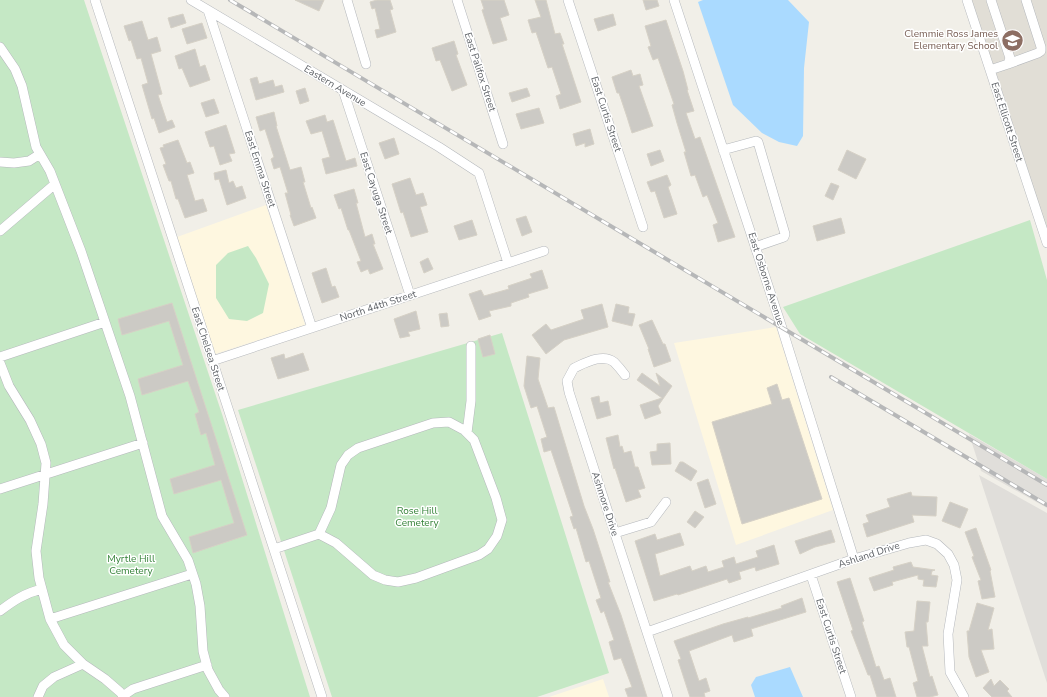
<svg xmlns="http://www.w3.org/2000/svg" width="1047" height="697" font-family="'Nunito Sans',sans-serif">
  <rect width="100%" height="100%" fill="#f1efe8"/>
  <path fill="#fef7e0" d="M266,205L305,325L215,354L177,237Z
    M776,327L833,510L736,545L674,343Z
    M603,679L609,697H549Z"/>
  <path fill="#e0deda" d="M969,434L1047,479V508L981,471Z
    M979,475L1047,513V683Z"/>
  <path fill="#e1ded6" d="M967,0H1047V243Z"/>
  <path fill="#c5e8c5" d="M0,0H84L222,414L310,697H0Z
    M1030,220L1047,280V479L800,334L783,307Z
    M248,246L256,258L269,284L263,313L247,321L229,319L216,298V265L228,253Z
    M502,333L609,673L537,697H332L238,410Z"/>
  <path fill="#aadaff" d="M703,0H788L809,22L804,68L803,136L797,146L779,142L762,133L733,105L698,2Z
    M790,667L803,697H755L751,685L756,677Z"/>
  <path fill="#cccac5" stroke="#d6d1c6" d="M295,0H324L319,11Z
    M377,0H390L393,9L390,10L396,32L377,38L375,30L380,29L375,8L372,9L370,2Z
    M481,0H504L509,15L500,18L507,40L493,44L482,10L484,9Z
    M535,0H546L555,34L560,33L564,44H562L581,102L560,109L556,96L561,94L552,67L548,68L536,32L532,33L528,20L541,17Z
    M643,0H657L659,6L646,10Z
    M183,14L186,23L171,28L168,18Z
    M613,14L616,25L598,31L594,19Z
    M666,20L683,71L688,90H687L694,111L686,113L695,139L700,137L735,237L718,242L713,225L718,223L707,195L703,197L695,175L691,176L684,152H686L677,123L672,105L674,104L665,78L658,58L653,60L648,47L651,46L645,26Z
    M142,21L148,40L157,37L161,51L151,54L162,94L158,95L167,122L172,120L175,127L159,133L154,118L152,119L142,85L148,83L141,58L137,59L131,40L129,41L124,26Z
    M202,23L207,38L187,44L182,29Z
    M454,41L458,54L456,55L467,85L452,91L440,60L436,61L432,48Z
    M195,49L200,67L205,65L210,80L190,87L182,68L179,69L175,56Z
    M631,70L633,76L640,74L643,85L639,86L653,126L632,133L627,117L619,93H617L612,77Z
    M257,77L259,84L273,80L275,87L282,85L284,92L256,100L250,79Z
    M305,88L309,101L300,104L296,91Z
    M527,88L530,96L512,102L509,93Z
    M214,99L219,113L206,117L201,103Z
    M539,108L544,123L521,129L516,114Z
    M274,112L277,126H276L290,170L301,167L305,182H303L311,208L312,207L316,218L294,226L290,215H291L285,193H288L280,167L274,169L271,159L274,157L265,129L260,131L256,117Z
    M325,115L327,122L333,120L346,161L355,158L357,166L326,174L322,159L330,157L322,131L311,134L306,121Z
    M226,125L235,153L229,154L232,161L220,165L214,146L210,147L205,132Z
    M590,129L594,144L585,147V143L576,146L573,134Z
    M394,138L399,154L385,159L379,143Z
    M178,140L187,163L190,162L194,173L187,175L195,201L203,199L207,211L185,218L178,199H176L171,181H169L163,165L166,164L160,148L164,147L163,145Z
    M660,150L664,161L651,166L647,154Z
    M847,150L866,159L856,179L838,170Z
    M226,170L229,183L233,181L236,188L242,186L246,198L227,205L219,179L215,180L214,173Z
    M667,175L671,185L668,187L677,214L664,218L655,191L651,192L647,182Z
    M410,178L416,195L423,193L427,205L420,207L428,232L411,237L403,212L401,213L392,184Z
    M831,183L839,186L833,200L825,196Z
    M354,189L358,203H356L365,237L372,234L375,244H373L383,269L370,274L368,269L361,272L357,262L361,261L349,230H348L341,208L339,209L334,195Z
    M526,216L532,232L522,236L516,219Z
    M841,218L845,233L817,241L813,226Z
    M472,220L477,235L459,240L454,226Z
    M428,258L433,269L424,273L420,262Z
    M326,268L332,287L335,286L339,297L322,303L312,273Z
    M542,270L548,288L528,294L529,297L511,303V306L489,311L491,316L479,320L469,294L481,290L484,296L509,289L508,286L532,278L530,274Z
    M172,303L247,535L193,553L189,537L234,523L221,480L174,494L170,479L215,465L206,433L201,435L195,414L199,412L188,381L142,395L138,379L183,365L169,321L122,335L118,319Z
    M602,304L608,327L564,340L546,354L532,335L546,324L551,330L584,319L581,310Z
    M616,304L629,307L628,313L635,314L632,326L612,321Z
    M416,311L420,329L408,332L410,336L400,338L394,319Z
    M447,313L449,326L441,327L439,314Z
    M652,320L663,344H665L671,361L654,367L648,349H649L639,325Z
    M490,335L495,354L483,357L478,339Z
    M303,353L309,370L278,379L271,358L284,354L285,359Z
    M527,356L540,358L538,379L548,408L554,407L584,506L593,529L604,563L610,582H608L621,615L647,697H628L625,689L632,687L621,658L614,660L609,642L614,640L604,611L601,613L596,600L601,598L589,561L586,562L576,528L574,529L570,517L573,516L551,450L544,452L541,439L547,437L537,406L531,408L524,386Z
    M642,373L660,386L656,373L672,386L658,406L661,413L645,419L640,405L662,398L637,380Z
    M777,384L782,400L789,398L822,499L742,524L712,422L772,404L767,388Z
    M599,396L600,403L608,401L611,415L597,419L591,398Z
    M618,435L620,447L622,446L624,453L631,451L635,467H638L645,488L638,490L641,497L626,502L615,468L614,469L606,438Z
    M670,443L671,464L652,465L650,452L657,451V444Z
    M680,462H683L697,471L691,481L675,471Z
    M708,479L716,504L705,508L697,483Z
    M911,492L912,496L937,497L936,516L912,515L914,522L867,537L863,524L869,522L866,515L890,507L887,499Z
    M950,502L968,509L960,528L942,521Z
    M695,511L704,517L695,528L687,522Z
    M976,528L991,570L990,571L995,597L982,599L978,581L981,580L972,557L974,556L965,532Z
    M831,530L835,542L815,547L800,554L795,541Z
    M680,533L684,545L655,554L660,576L690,566L692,571L706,566L708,572L724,567L722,561L734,557L736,564L758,557L756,551L774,545L779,564L756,571L755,567L739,572L741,579L729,583L727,579L678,595L677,594L654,601L635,541L655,534L657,540Z
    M911,562L913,567L935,570L932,571L931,575L938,576L936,587L923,586L924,580L918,579V575L892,582L893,585L874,591L869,578L894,570L893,567Z
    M850,578L864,621L862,622L876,667L879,666L884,680L890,678L896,697H877L870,675H868L851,631L853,630L837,582Z
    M802,598L806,612L751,629L753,636L734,642L732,635L689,651L699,681L706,678L710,691L704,693L705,697H690L678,660L681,659L674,641L723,624L748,617V618L782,608L781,606Z
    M917,601L930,602L928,622H926L928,646H922L930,677L932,676L938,695L930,697H917L913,683L918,681L909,647H907L905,632L914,631Z
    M977,603L994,608L988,630L992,629L994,649L981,650L989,672L976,677L969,657L967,631H969Z
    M991,679L994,686L1000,680L1009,689L1007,691L1012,697H992L983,688Z"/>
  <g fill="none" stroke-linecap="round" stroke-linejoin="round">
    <defs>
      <path id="minor" d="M95,0L322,697
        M191,0L439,147L479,173L508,263
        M347,0L366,64
        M457,0L503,144
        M568,0L643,227
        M674,0L782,328L854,559
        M967,0L1047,243
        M208,10L312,328
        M0,47L15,69L22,86L36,147L50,171L81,251L130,396L162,516L188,560L196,584L200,606L203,651L208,670L219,690L225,697
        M1008,64L1038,53L1041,51V47L1026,0
        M990,70L1008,64L1010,58L991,0
        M343,90L410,295
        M723,150L756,141L758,142L785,234L784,237L755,247
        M0,162L14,163L29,161L40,154
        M0,231L55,184
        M0,357L105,322
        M212,361L544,251
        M0,363L9,386L30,420L41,444L46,463L43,504L36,551L39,578L50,619L64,645L83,664L105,679L120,692L124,697
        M625,375C622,371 618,366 614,362C603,353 585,363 574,368L567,381L569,392L668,697
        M467,433L471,401V346
        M0,489L143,443
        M615,533L651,522L666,502
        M274,549L319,534L331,508L341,465L348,455L358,448L433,423L449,422L464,430L474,440L496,498L502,520L497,536L488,549L479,555L416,578L398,582L385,580L373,575L336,543L319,534
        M811,575L851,697
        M0,611C13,601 25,593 42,589
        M50,619L192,574
        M647,632L854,559L909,543L926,540L937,544L948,554L954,565L957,580L948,634L950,672L964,697
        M123,696L133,689L207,665
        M38,697L43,686L54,677L83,664"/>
    </defs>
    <use href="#minor" stroke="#b5b8bc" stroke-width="10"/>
    <use href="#minor" stroke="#fff" stroke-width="9"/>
    <defs>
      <path id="rail" d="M230,0L1047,485
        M831,377L1047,505"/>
    </defs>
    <use href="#rail" stroke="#b6b7b8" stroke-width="4"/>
    <use href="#rail" stroke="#fff" stroke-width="2.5" stroke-dasharray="8" stroke-linecap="butt"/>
  </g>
  <defs>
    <symbol id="school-disc" viewBox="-11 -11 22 22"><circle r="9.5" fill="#8d6e63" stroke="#fff"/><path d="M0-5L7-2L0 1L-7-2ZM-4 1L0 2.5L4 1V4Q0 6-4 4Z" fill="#fff"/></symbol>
  </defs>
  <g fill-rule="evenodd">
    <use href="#school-disc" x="1000" y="28" width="25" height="25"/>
  </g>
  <g text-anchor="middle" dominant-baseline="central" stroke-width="3" stroke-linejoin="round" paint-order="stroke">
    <g font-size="10" fill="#785e54" stroke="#fff" text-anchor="end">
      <text x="998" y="34">Clemmie Ross James<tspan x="998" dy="12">Elementary School</tspan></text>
    </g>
    <g font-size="10" fill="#5f6368" stroke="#fff">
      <text transform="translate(480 72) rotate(72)">East Palifox Street</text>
      <text transform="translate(335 86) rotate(31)">Eastern Avenue</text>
      <text transform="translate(606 114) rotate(72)">East Curtis Street</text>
      <text transform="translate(1007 122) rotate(72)">East Ellicott Street</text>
      <text transform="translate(260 169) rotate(72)">East Emma Street</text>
      <text transform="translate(376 193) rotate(72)">East Cayuga Street</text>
      <text transform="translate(766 279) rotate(72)">East Osborne Avenue</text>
      <text transform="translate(378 306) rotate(-18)">North 44th Street</text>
      <text transform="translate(208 349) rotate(72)">East Chelsea Street</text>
      <text transform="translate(605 504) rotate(72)">Ashmore Drive</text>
      <text transform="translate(869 555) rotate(-18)">Ashland Drive</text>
      <text transform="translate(831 636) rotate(72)">East Curtis Street</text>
    </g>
    <g font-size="10" fill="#348238" stroke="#fff">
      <text x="417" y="511">Rose Hill<tspan x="417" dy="12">Cemetery</tspan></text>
      <text x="131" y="559">Myrtle Hill<tspan x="131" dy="12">Cemetery</tspan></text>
    </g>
  </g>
</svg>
